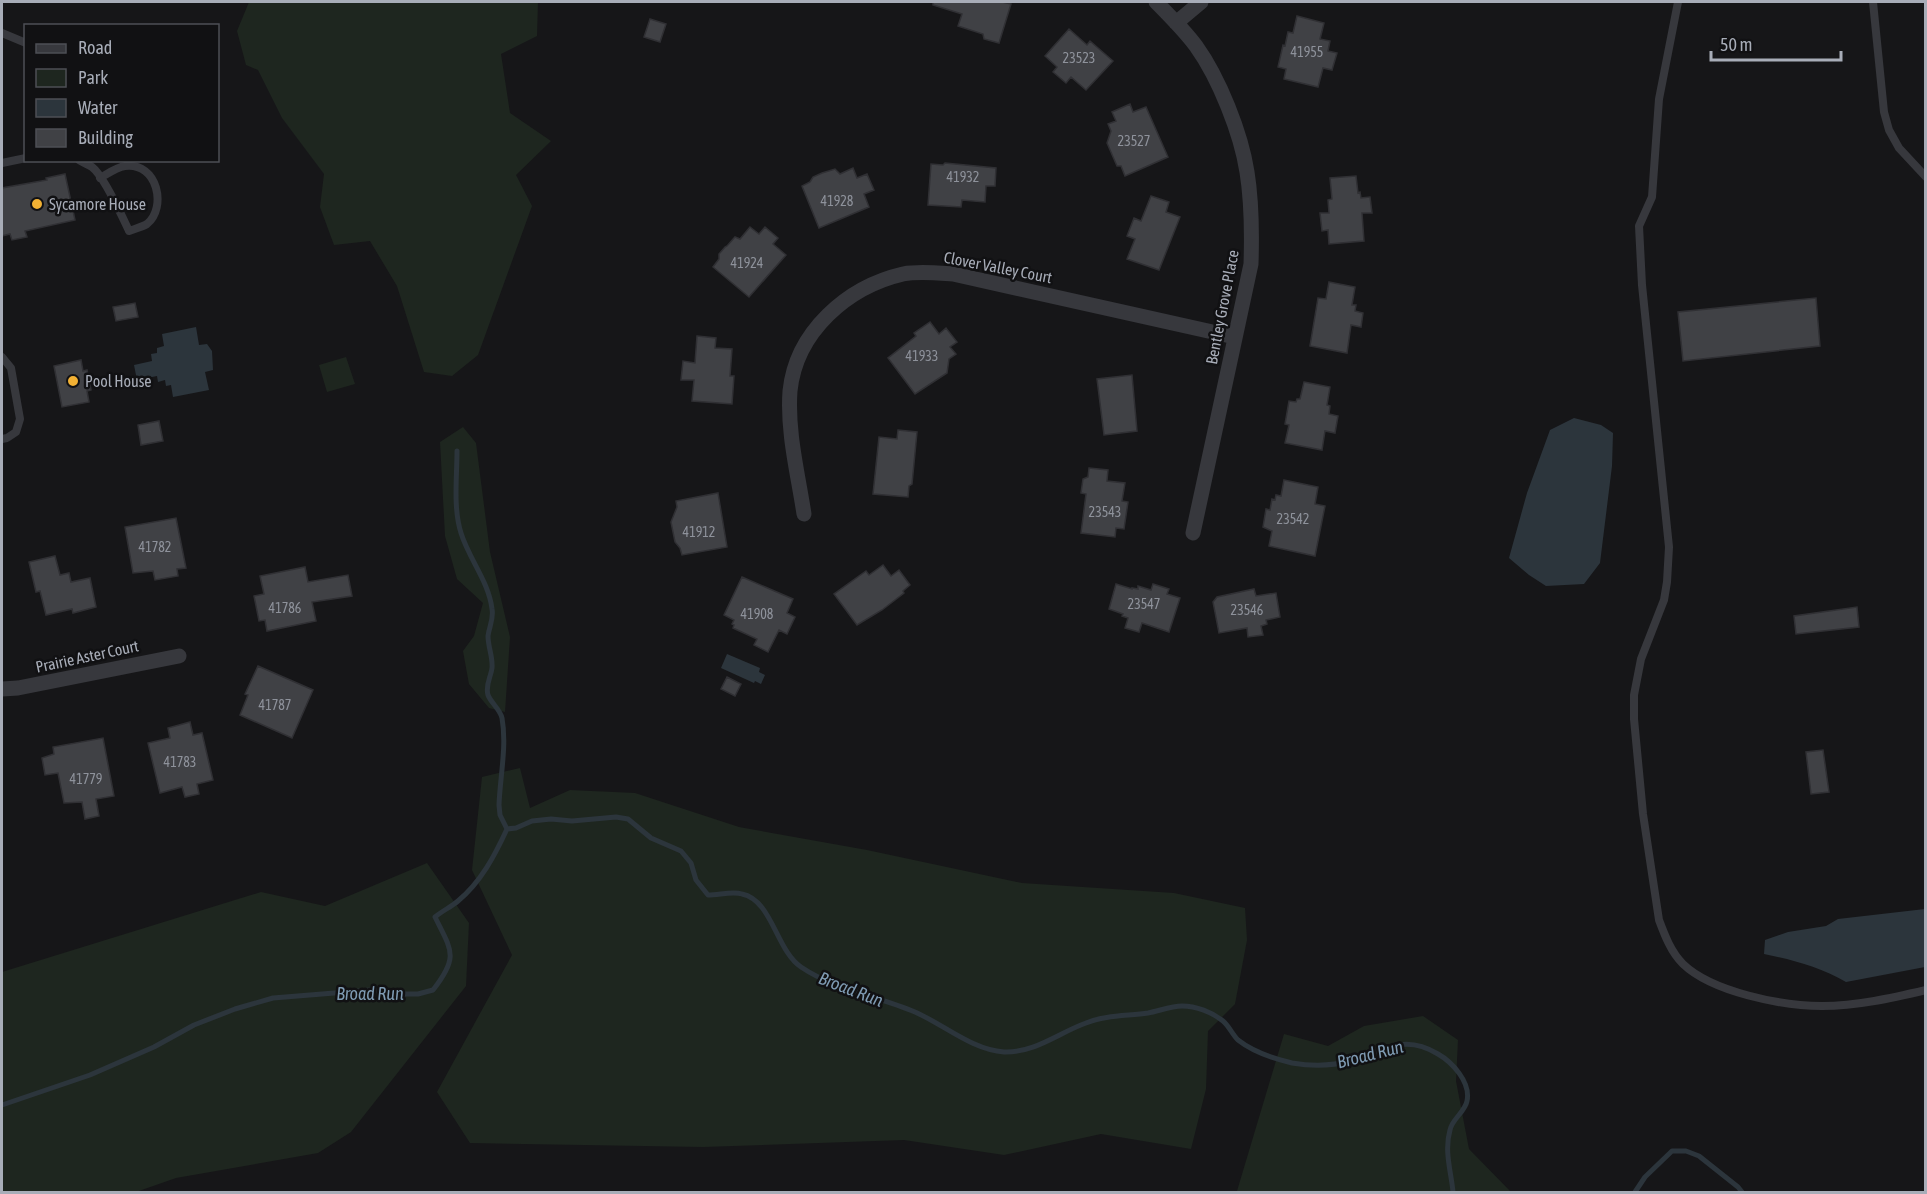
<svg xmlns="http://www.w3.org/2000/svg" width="1927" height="1194" font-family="'Asap Condensed',sans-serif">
  <rect width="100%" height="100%" fill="#161618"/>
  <path fill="#1e261f" d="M249,2H538L537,36L501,54L510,113L551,141L516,175L532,206L478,355L452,376L424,372L397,286L370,241L334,245L320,207L324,174L282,118L258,70L246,65L237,31Z
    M346,357L355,384L327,392L319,365Z
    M463,427L476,443L490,552L510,637L505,712L489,708L469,684L463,651L474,636L483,603L457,579L445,536L440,442Z
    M520,768L530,808L570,790L635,793L739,827L867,850L1022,883L1174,893L1245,908L1247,940L1235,1004L1208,1031L1206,1089L1191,1149L1101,1134L1004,1155L904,1140L703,1147L470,1143L437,1092L512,955L472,870L482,777Z
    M427,863L469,923L466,986L351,1132L318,1153L176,1178L136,1192H2V972L261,892L325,906Z
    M1423,1016L1458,1040L1456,1081L1469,1149L1511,1192L1237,1191L1284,1034L1328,1046L1364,1026Z"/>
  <path fill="#2c353c" d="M196,327L199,345L207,344L212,351L213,370L205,372L209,390L173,397L171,385L166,386L165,380L158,382L157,376L137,380L134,365L152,361L151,354L157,353V348L164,346L162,334Z
    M1574,418L1601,425L1613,433L1612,466L1600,563L1584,584L1546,586L1529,575L1509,558L1527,493L1550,430Z
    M727,654L760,668L759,672L765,675L761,684L755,681L754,683L721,668Z
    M1925,909V967L1846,982C1820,967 1793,960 1764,954L1765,940L1788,932L1826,926L1838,919Z"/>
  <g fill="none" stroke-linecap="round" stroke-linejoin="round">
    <path stroke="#2c353c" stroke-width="5" d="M457,451C457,477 453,508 461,533C469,559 489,582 492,609C494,619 489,627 488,636C488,647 493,657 492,668C491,677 485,685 488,695C491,703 500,709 502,718C507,746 500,777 499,805L500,815L507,829
      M507,829L516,828L532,821L551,819L572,821L616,817L628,819L651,838L681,851L691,863L696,880L708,895C719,895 733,891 742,894C772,900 776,950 801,967C835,990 878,996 915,1012C943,1024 972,1050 1004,1052C1035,1053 1058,1033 1086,1023C1105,1015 1128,1016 1148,1013C1159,1011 1171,1006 1182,1006C1196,1006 1212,1012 1223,1021C1229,1026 1232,1034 1238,1040C1252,1051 1275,1059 1292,1063C1310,1066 1332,1066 1350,1061C1384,1051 1403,1033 1438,1054C1452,1062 1471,1082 1467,1101C1465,1112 1452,1119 1450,1130C1444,1151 1451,1171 1453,1192
      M2,1105L90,1075L154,1047L194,1025L235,1009L273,998L371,990L400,994H418L433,990C459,957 452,951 435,917C442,911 451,907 458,901C481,882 495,855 507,829
      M1635,1192L1645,1177L1672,1151H1686L1699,1156L1738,1187L1742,1192"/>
  </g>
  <path fill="#404145" stroke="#303034" stroke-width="1.5" d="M933,2H1002L1011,4L999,43L984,39L983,34L958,26L962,14L933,5Z
    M1297,16L1324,23L1320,39L1330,41L1328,51L1337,53L1332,70L1323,68L1318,87L1284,79L1286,69L1278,67L1283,45L1285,46L1288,32L1293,33Z
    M650,19L666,24L660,42L644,37Z
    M1069,29L1087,45L1090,41L1113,61L1086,90L1071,77L1066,83L1053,72L1057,67L1045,56Z
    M1130,104L1133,112L1146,107L1168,157L1125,176L1121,166H1117L1107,143L1111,131L1108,124L1116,121L1112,112Z
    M945,163L996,168L995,186H986L985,202L962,200L961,207L928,205L931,164L943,165Z
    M853,168L857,178L867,174L874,190L864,194L869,207L819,228L802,186L810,182L813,177L822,173L835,169L840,174Z
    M65,174L75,220L25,231L27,237L12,240L10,234L2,236V188L47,180L46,178Z
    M1356,176L1358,193L1360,192L1361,198L1370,197L1372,213H1362L1364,241L1329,244L1328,230L1322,231L1320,213H1329L1328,200L1332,199L1330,178Z
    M1151,196L1169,202L1166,212L1180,217L1159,270L1127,259L1135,239L1127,236L1134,218L1141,221Z
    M750,227L759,234L765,227L778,238L773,244L786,255L749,297L713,267L719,259V254L725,247L727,246L735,237L740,239Z
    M1329,282L1355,287L1352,305H1356L1355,311L1363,313L1361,327L1351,325L1347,353L1310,346L1318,298L1326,299Z
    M1816,298L1820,346L1683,361L1678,312Z
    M135,303L138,317L116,321L113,307Z
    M930,322L939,334L946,328L957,342L950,347L956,354L949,359L947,373L915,394L888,358L916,336L914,333Z
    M697,336L716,338L715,348L732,349L730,376H734L732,404L692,401L694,380H681L683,361L695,363Z
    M81,360L83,371L87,370L91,390L87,391L89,402L62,407L54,366Z
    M1132,375L1137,431L1104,435L1097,379Z
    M1304,382L1330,387L1327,405L1330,406L1329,414L1338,416L1335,433L1325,431L1322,450L1285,443L1289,425L1285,424L1289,401L1296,402L1297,399H1300Z
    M159,421L163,441L141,445L138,425Z
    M898,430L917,432L912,484L909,486L908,497L873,494L879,437L897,439Z
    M1089,468L1108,470L1107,481L1125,483L1122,501L1128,502L1124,529L1116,528L1115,537L1081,533L1086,494L1081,493L1083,479L1088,477Z
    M1284,480L1318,487L1315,504L1325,506L1315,556L1269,546L1272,531L1263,527L1266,509L1270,510L1272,499L1275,500L1276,495L1281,496Z
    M718,493L727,547L682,555L680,548L675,542L671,522L677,507L676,501Z
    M176,518L186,568L177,569L178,576L155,580L153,571L133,573L125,527Z
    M55,556L60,575L69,573L71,582L90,578L96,607L73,613L72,609L46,615L40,591L36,592L29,562Z
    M883,565L891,576L899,570L910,585L903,591L904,593L882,610L857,625L834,594L866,571L869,575Z
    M305,567L308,582L348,575L352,596L312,602L316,621L267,631L265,620L259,621L254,596L264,594L260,576Z
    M742,577L793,599L787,613L795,617L787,634L779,630L768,652L754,645L757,639L733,628L734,625L732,624L734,620L724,615Z
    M1116,584L1132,589V588L1138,589V586L1151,590L1153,584L1169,589L1167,594L1180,598L1169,632L1142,623L1139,632L1125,628L1128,618L1122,616L1123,614L1109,609Z
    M1254,589L1256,596L1276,593L1280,617L1266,620L1267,624L1261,626L1263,635L1248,637L1247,628L1219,633L1213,602L1217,597Z
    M1857,607L1859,627L1796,634L1794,616Z
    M258,666L313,690L292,738L240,715L248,695L245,694Z
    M727,677L741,684L735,696L721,689Z
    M190,722L193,735L202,733L213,780L197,784L199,794L185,797L182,787L160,793L148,743L170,738L168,728Z
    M103,738L114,796L96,799L99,816L85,819L82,802L64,803L58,773L45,775L42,758L54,754L53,747Z
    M1823,750L1829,792L1811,794L1806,752Z"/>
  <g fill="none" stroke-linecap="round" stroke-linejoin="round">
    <path stroke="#37383d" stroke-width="8" d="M1678,2L1659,99L1652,197L1639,226L1642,285L1669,547L1667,582L1664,600L1641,659L1634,695V719L1643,814L1659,920C1665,936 1671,952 1683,964C1712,992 1782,1006 1822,1006C1857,1006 1892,998 1926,990
      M1873,2L1884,112L1889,130L1899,148L1926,177
      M2,33L26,43
      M79,160C83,163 88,164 92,167C104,176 122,216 129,231C134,229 142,227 147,224C167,208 158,162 125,166C117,167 107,174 100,178
      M2,163L26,158
      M2,357L11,368L20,419L16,432L7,438L2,439"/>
    <path stroke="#37383d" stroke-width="15" d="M1156,2C1170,16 1184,30 1196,46C1219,78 1241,133 1247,172C1252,203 1252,233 1251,264L1193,533
      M1176,23L1201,2
      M804,514C798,474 787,432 790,391C796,332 847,287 903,274C919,271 937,273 953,274L1235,337
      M2,689L18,688L179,656"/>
  </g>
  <g fill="#f2b134" stroke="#111113" stroke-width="2">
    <circle cx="37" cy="204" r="6"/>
    <circle cx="73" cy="381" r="6"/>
  </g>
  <g text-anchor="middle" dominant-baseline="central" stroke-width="5" stroke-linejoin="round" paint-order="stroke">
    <g font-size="14" fill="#8e929b">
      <text x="1307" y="52">41955</text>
      <text x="1079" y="58">23523</text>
      <text x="1134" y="141">23527</text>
      <text x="963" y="177">41932</text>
      <text x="837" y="201">41928</text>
      <text x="747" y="263">41924</text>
      <text x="922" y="356">41933</text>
      <text x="1105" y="512">23543</text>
      <text x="1293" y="519">23542</text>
      <text x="699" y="532">41912</text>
      <text x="155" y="547">41782</text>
      <text x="1144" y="604">23547</text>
      <text x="285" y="608">41786</text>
      <text x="1247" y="610">23546</text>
      <text x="757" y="614">41908</text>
      <text x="275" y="705">41787</text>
      <text x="180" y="762">41783</text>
      <text x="86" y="779">41779</text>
    </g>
    <g font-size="16" fill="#a8adb8" stroke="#111113" text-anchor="start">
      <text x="49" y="204">Sycamore House</text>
      <text x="85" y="381">Pool House</text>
    </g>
    <g font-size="16" fill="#a8adb8" stroke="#111113">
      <text transform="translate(998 267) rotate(11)">Clover Valley Court</text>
      <text transform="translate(1222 307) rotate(-79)">Bentley Grove Place</text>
      <text transform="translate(87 656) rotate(-12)">Prairie Aster Court</text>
    </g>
    <g font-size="18" font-style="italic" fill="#7f9bb3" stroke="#111113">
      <text transform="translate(851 989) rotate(21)">Broad Run</text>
      <text x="370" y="993">Broad Run</text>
      <text transform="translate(1370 1054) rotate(-14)">Broad Run</text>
    </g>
  </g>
  <rect width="1927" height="1194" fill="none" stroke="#a8adb8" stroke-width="6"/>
  <rect x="24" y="24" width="195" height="138" fill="#111113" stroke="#4d4f55" stroke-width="1.5"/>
  <rect x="36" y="44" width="30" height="9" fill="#37383d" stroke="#4d4f55" stroke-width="1.5"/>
  <text x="78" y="54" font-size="18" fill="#a8adb8">Road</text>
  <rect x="36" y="69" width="30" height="18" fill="#1e261f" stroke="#4d4f55" stroke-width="1.5"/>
  <text x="78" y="84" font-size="18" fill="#a8adb8">Park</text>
  <rect x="36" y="99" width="30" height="18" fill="#2c353c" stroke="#4d4f55" stroke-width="1.5"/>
  <text x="78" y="114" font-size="18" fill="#a8adb8">Water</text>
  <rect x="36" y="129" width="30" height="18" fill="#404145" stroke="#4d4f55" stroke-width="1.5"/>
  <text x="78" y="144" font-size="18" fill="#a8adb8">Building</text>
  <path d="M1711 51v9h130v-9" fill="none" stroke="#a8adb8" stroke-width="3"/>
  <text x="1720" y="51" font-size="18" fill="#a8adb8" stroke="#111113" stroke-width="4.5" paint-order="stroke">50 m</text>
</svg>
